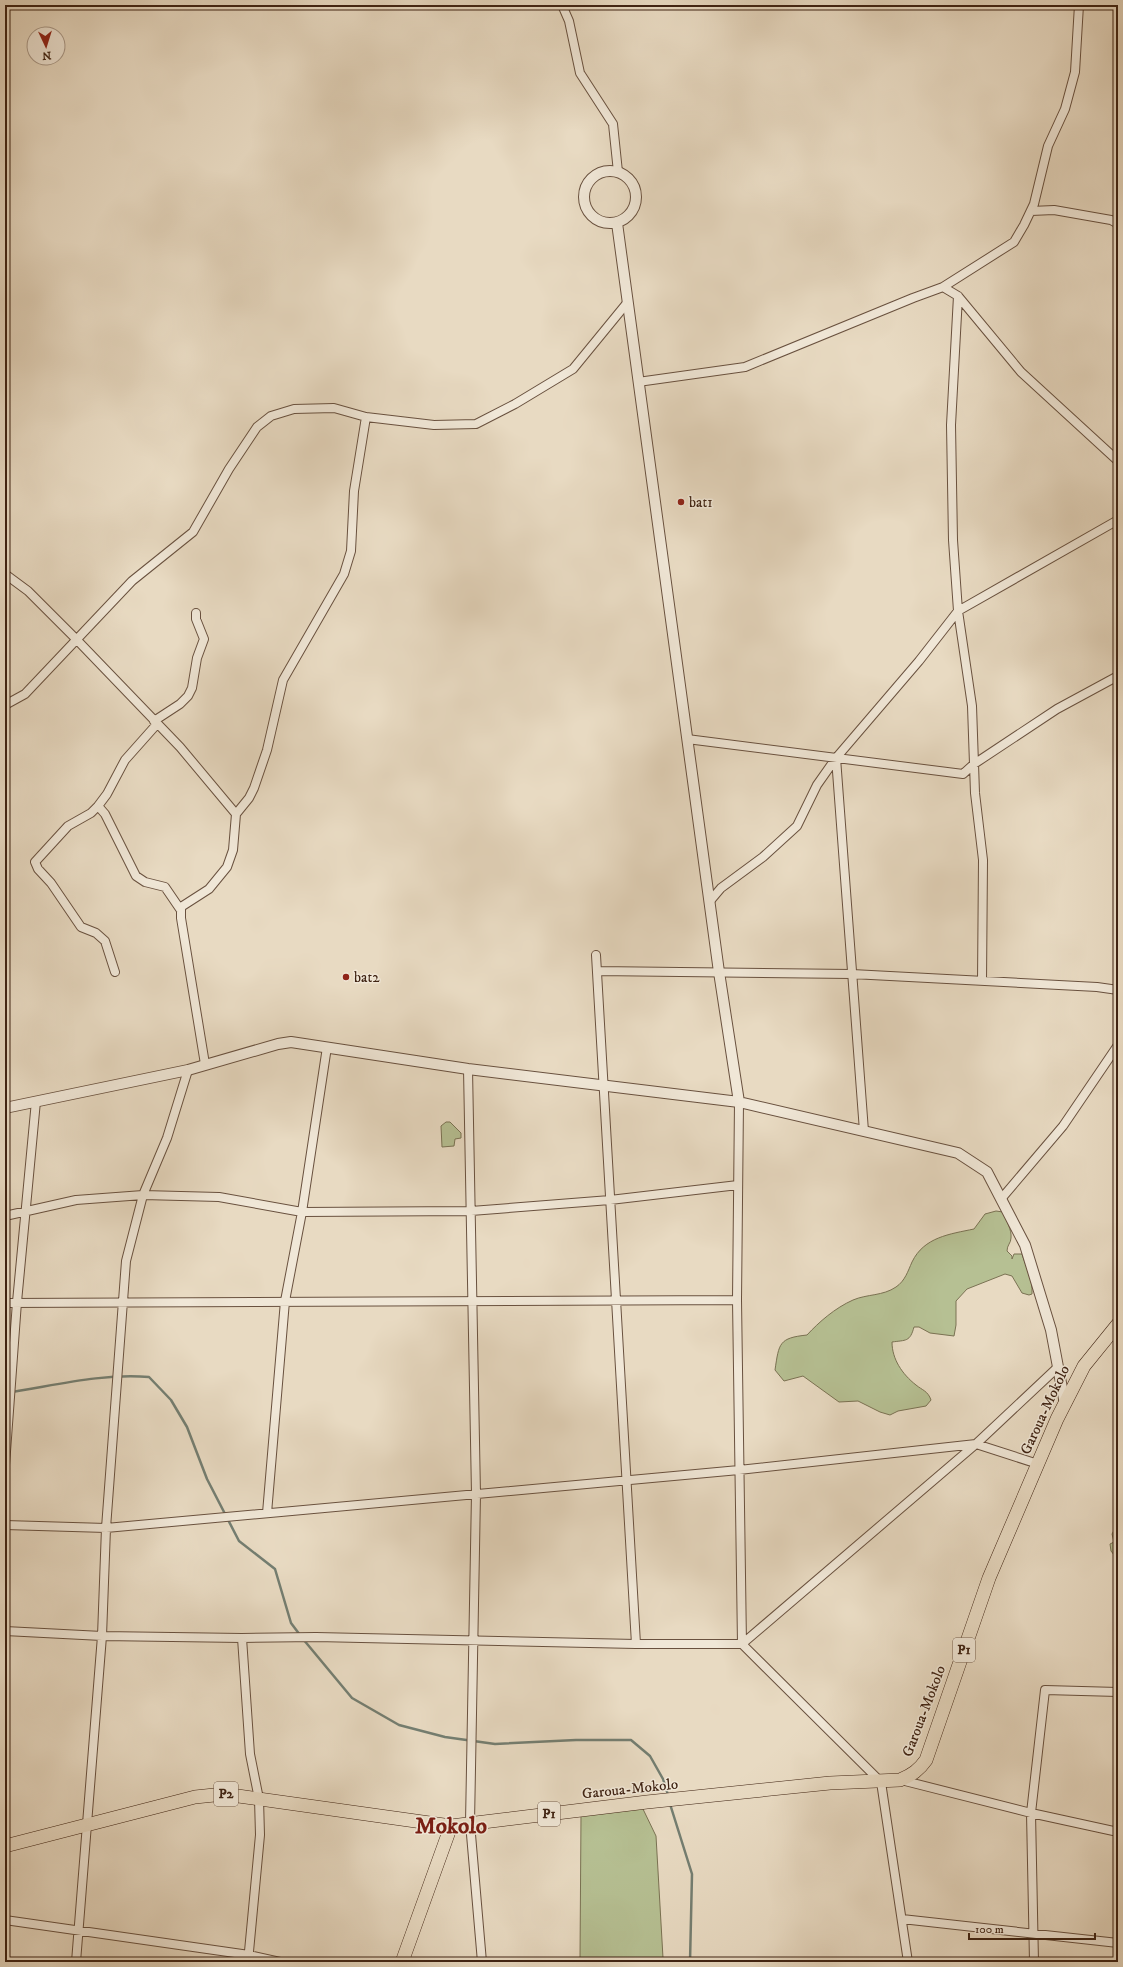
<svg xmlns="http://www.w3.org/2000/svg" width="1123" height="1967" font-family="'IM FELL DW Pica',serif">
  <rect width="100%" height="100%" fill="#e8dac2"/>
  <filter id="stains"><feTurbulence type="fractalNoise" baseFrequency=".005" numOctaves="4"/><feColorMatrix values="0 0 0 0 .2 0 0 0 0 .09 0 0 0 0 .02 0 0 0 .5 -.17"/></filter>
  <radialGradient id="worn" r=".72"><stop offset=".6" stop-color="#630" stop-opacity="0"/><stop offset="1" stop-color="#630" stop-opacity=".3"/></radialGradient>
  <path fill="#b6c093" stroke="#7a7253" d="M446,1122H450L461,1133V1138L455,1139L454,1146L442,1147L441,1126Z
    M996,1211L1003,1212C1006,1220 1012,1230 1011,1238C1011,1243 1007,1245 1007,1251L1012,1256V1259L1014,1254H1022C1026,1267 1033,1280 1032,1294L1029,1295L1022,1293L1012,1276L1005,1274L967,1289L956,1301V1325L954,1336L930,1333L919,1327H914C910,1342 906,1340 892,1342C892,1359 902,1374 916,1385C922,1390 928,1391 931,1400L926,1406L898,1411L890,1415L880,1412L858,1401L839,1402L803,1376L784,1381L775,1370C779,1343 779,1338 807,1335C819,1322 835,1308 853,1300C867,1294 883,1296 896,1287C905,1281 908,1271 912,1262C924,1237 950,1234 974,1229L985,1214Z
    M1118,1523V1560L1111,1551L1110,1544L1114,1542L1112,1534Z
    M642,1807L656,1836L663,1958H580L581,1815Z"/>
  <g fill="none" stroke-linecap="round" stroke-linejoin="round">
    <path stroke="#747e71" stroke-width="2.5" d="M5,1393C53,1386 101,1373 149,1377L171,1400L187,1427L207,1479L239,1541L275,1569L291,1623L300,1635
      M303,1639L352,1698L399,1725L445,1737L495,1744L576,1740H631L650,1756L663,1779L668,1795
      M670,1804L692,1874L690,1962"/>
    <defs>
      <path id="minor" d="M562,5L569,21L580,73L613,124L618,172
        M1031,211L1054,210L1111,220L1118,224
        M943,287L1014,242L1024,225L1034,204L1048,146L1065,109L1075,72L1079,5
        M958,296L951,425L953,540L958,611L972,706L975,793L983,860L982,981
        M638,382L745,367L913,298L943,287L958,296L1021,372L1118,461
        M5,574L28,591L77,640L180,747L236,814
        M5,705L25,694L132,581L193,532L229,469L257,427L271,416L294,409L334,408L366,417L434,425L476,424L515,404L573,369L627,303
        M154,721L180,704L188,696L192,688L197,658L204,639L196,619V613
        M687,739L963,774L974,764L1057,709L1118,676
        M836,758L864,1131
        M98,806L105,814L136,876L145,882L165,887L180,909
        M710,901L721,888L763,857L797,826L817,785L836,758L919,661L958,611L1118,520
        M596,955L636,1644
        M597,971L852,974L1097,987L1118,990
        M115,972L105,941L96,933L81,927L51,883L38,869L35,862L68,826L91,813L98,806L107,794L125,760L157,724
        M205,1064L181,918V907L209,889L227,867L233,850L236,814L249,798L254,788L267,750L283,680L344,574L351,551L354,491L366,417
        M468,1069L476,1494L470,1823L482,1962
        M739,1102L737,1300L742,1644L881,1782L908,1962
        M1001,1199L1063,1126L1118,1045
        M5,1216L76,1200L143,1195L219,1197L302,1212L471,1211L610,1200L738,1185
        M5,1303L737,1300
        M5,1465L17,1302L36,1101
        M267,1513L285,1301L302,1212L327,1047
        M5,1525L106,1528L739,1470L976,1444L1038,1464
        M5,1631L102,1636L242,1638L316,1637L636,1644H742L976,1444L1058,1367
        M242,1638L250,1754L259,1799L260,1835L248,1962
        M901,1780L1031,1813L1118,1832
        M902,1919L1118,1943
        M5,1920L249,1955L280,1962
        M76,1962L102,1636L106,1528L126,1261L143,1195L167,1138L188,1070
        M1034,1962L1031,1813L1045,1690L1118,1692"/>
      <path id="tertiary" d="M584 197a26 26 0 1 1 52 0a26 26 0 1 1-52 0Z
        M617,223L719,972L739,1102L958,1153L987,1172L1025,1245L1051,1330L1065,1404
        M5,1108L188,1070L278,1044L291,1042L468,1069L739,1102"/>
      <path id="primary" d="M5,1846L195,1797L224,1794L451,1826L647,1802L830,1783L900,1780C912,1775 919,1770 926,1760L989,1578L1057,1419L1084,1366L1118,1324
        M402,1962L451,1826"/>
    </defs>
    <use href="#minor" stroke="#69513f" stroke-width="10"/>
    <use href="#tertiary" stroke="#69513f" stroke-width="12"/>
    <use href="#primary" stroke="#3f2313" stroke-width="14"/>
    <use href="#minor" stroke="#f0e7d7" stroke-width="8"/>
    <use href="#tertiary" stroke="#f0e7d7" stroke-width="10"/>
    <use href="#primary" stroke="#e8dac2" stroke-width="13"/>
  </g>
  <g fill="#8f2418" stroke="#f0e7d7" stroke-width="1.5">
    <circle cx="681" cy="502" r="4"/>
    <circle cx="346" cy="977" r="4"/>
  </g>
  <g text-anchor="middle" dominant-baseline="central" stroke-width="3" stroke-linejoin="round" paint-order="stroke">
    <g fill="#f0e7d7" stroke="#745e4e" stroke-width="1">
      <rect x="953" y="1638" width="22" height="24" rx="3"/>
      <rect x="214" y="1782" width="24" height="24" rx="3"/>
      <rect x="538" y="1802" width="22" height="24" rx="3"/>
    </g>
    <g font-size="14" font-weight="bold" fill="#3f2313">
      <text x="964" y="1650">P1</text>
      <text x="226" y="1794">P2</text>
      <text x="549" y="1814">P1</text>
    </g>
    <g font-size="15" fill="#3f2313" stroke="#f0e7d7" text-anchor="start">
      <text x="689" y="502">bat1</text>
      <text x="354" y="977">bat2</text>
    </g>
    <g font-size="15" fill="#3f2313" stroke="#f0e7d7">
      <text transform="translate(1045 1410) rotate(-65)">Garoua-Mokolo</text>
      <text transform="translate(924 1711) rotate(-69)">Garoua-Mokolo</text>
      <text transform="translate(630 1789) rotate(-6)">Garoua-Mokolo</text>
    </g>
    <g font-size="23" font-weight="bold" fill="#7a1f14" stroke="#f0e7d7">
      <text x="451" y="1826">Mokolo</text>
    </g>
  </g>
  <rect width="1123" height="1967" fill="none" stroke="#e8dac2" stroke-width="20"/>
  <rect x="6" y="6" width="1111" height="1955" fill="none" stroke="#3f2313" stroke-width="2"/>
  <rect x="10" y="10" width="1103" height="1947" fill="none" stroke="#3f2313"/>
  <g transform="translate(46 46) rotate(176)"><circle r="19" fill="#f0e7d7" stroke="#a99989"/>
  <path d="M0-3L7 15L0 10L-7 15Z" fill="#8f2418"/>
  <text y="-6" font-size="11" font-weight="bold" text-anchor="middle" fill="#3f2313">N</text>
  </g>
  <path d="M969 1933v6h126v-6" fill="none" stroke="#3f2313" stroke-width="2"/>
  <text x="975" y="1933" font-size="12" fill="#3f2313" stroke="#f0e7d7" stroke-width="3" paint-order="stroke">100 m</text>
  <rect width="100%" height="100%" filter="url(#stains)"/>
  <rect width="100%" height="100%" fill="url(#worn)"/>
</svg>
